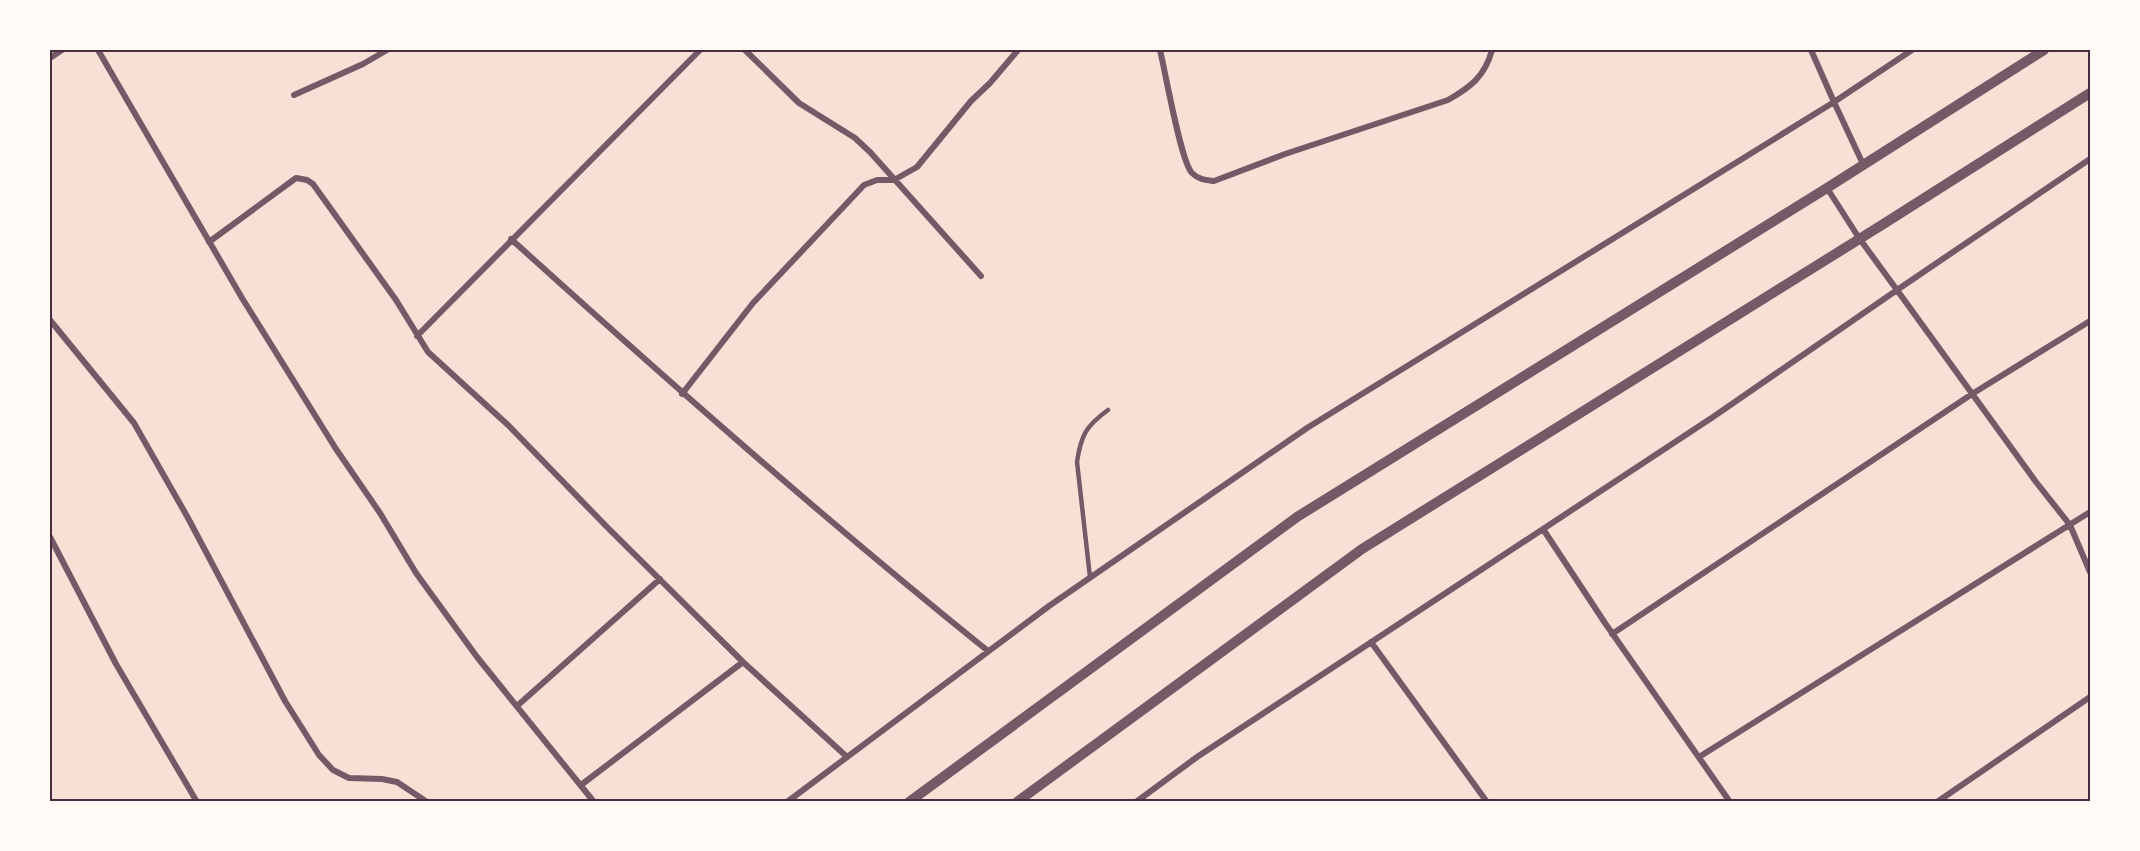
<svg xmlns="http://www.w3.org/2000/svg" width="2140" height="851" font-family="'PT Sans Narrow',sans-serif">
  <rect width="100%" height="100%" fill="#f7e1d7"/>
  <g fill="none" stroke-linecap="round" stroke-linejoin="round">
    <path stroke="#755966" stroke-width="4.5" d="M1090,577L1077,462C1081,435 1086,426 1108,410"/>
    <path stroke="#755966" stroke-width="6" d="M98,50L242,298L336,449L380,513L416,573L477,657L594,802
      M745,50L799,103L855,138L870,152L981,276
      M1160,50C1165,70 1181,163 1192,173C1199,180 1206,180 1214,181L1285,154L1448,100C1471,87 1485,76 1492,50
      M50,58L62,50
      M294,95L363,64L387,50
      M2090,159L1897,290L2036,482L2070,525L2090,572
      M1863,164L1834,102L1912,50
      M511,239C667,380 824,519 988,651
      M209,242L296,178L307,180L313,184L396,300L428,352L508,425L607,527L743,662L846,756
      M50,320L134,423L188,518L285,701L319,755L333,770L349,778L382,779L397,782L427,802
      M417,336L700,50
      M682,394L753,303L864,185L877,180H894L917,167L971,101L990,83L1018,50
      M1543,529L1605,623L1730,802
      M50,537L116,664L197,802
      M1612,634L1972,394L2090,321
      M1371,642L1487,802
      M517,706L660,579
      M1699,757L2090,512
      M581,785L743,662
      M787,802L1049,606L1307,428L1834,102L1811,50
      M1136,802L1197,757L1713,417L1897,290L1859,238L1827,188
      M1937,802L2090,697"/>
    <path stroke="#755966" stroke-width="10" d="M909,802L1297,517L1827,188L2044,50
      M1017,802L1362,549L1885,223L2090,93"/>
  </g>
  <rect width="2140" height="851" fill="none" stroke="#fffaf5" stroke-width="102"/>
  <rect x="51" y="51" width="2038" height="749" fill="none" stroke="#4a2c40" stroke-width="2"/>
</svg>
